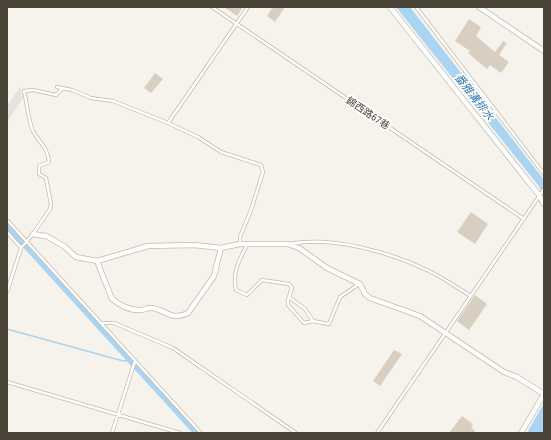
<svg xmlns="http://www.w3.org/2000/svg" width="551" height="440" font-family="'Roboto Condensed','Noto Sans TC',sans-serif">
  <rect width="100%" height="100%" fill="#f6f3ec"/>
  <path fill="#e6e2dd" d="M20,87L23,98L7,122V106Z"/>
  <path fill="#a9d4f2" d="M396,7H410L544,180V196L538,185Z
    M544,403V430L542,433H527Z"/>
  <g fill="none" stroke-linecap="round" stroke-linejoin="round">
    <path stroke="#a9d4f2" stroke-width="1.5" d="M7,329L123,361H130"/>
    <path stroke="#a9d4f2" stroke-width="5" d="M7,226L196,433"/>
  </g>
  <path fill="#d8cfc1" d="M224,7H243L237,16Z
    M273,7H285L275,22L267,16Z
    M469,19L481,27L476,36L495,52L503,41L507,43L499,55L509,62L501,73L490,65L487,69L468,53L470,51L455,41Z
    M155,73L163,79L151,93L144,88Z
    M471,212L488,224L475,244L457,232Z
    M475,295L487,304L469,330L457,321Z
    M394,350L402,354L380,386L373,381Z
    M462,416L473,424L471,427L475,431L473,433H449Z"/>
  <g fill="none" stroke-linecap="round" stroke-linejoin="round">
    <defs>
      <path id="service" d="M212,7L524,219
        M416,7L544,174
        M57,87L72,90L91,98L113,101L168,123L198,137L221,152L261,165L263,172L251,210L240,237V244
        M168,123L248,7
        M7,220L201,433
        M7,232L21,248
        M289,244C333,236 390,252 429,271C444,278 457,288 471,296
        M247,245C239,260 232,273 236,290L247,295L262,280L289,284L292,288L288,300V305L304,323L313,321L329,324L340,297L359,284
        M7,292L21,248L33,234L50,209L51,204L46,178L39,174V166L49,162C47,145 39,143 33,131C28,120 27,103 24,91L33,90L56,95L63,88
        M289,297L305,309L313,321
        M101,323H114L173,348L296,433
        M7,382L180,433
        M112,433L135,361
        M377,433L544,189"/>
      <path id="minor" d="M390,7L539,195L544,204
        M479,7L544,51
        M33,234L46,236L64,246L76,257L97,261L148,246L194,245L221,248L240,244H288L299,248L327,268L360,284L365,294L370,298L420,316L504,372L517,377L544,394
        M97,261L112,299C119,305 131,311 141,310C144,310 147,308 150,308C165,308 170,322 188,313L214,276L221,248
        M521,433L544,394"/>
    </defs>
    <use href="#service" stroke="#c2bbae" stroke-width="4"/>
    <use href="#minor" stroke="#c2bbae" stroke-width="6"/>
    <use href="#service" stroke="#fff" stroke-width="2.5"/>
    <use href="#minor" stroke="#fff" stroke-width="4.5"/>
  </g>
  <g text-anchor="middle" dominant-baseline="central" stroke-width="4" stroke-linejoin="round" paint-order="stroke">
    <g font-size="10" fill="#4b4439" stroke="#fff">
      <text transform="translate(368 113) rotate(34)">錦西路67巷</text>
    </g>
    <g font-size="11" font-style="italic" fill="#2e7ab2" stroke="#fff">
      <text transform="translate(474 97) rotate(52)">番雅溝排水</text>
    </g>
  </g>
  <rect width="551" height="440" fill="none" stroke="#4b4439" stroke-width="16"/>
</svg>
